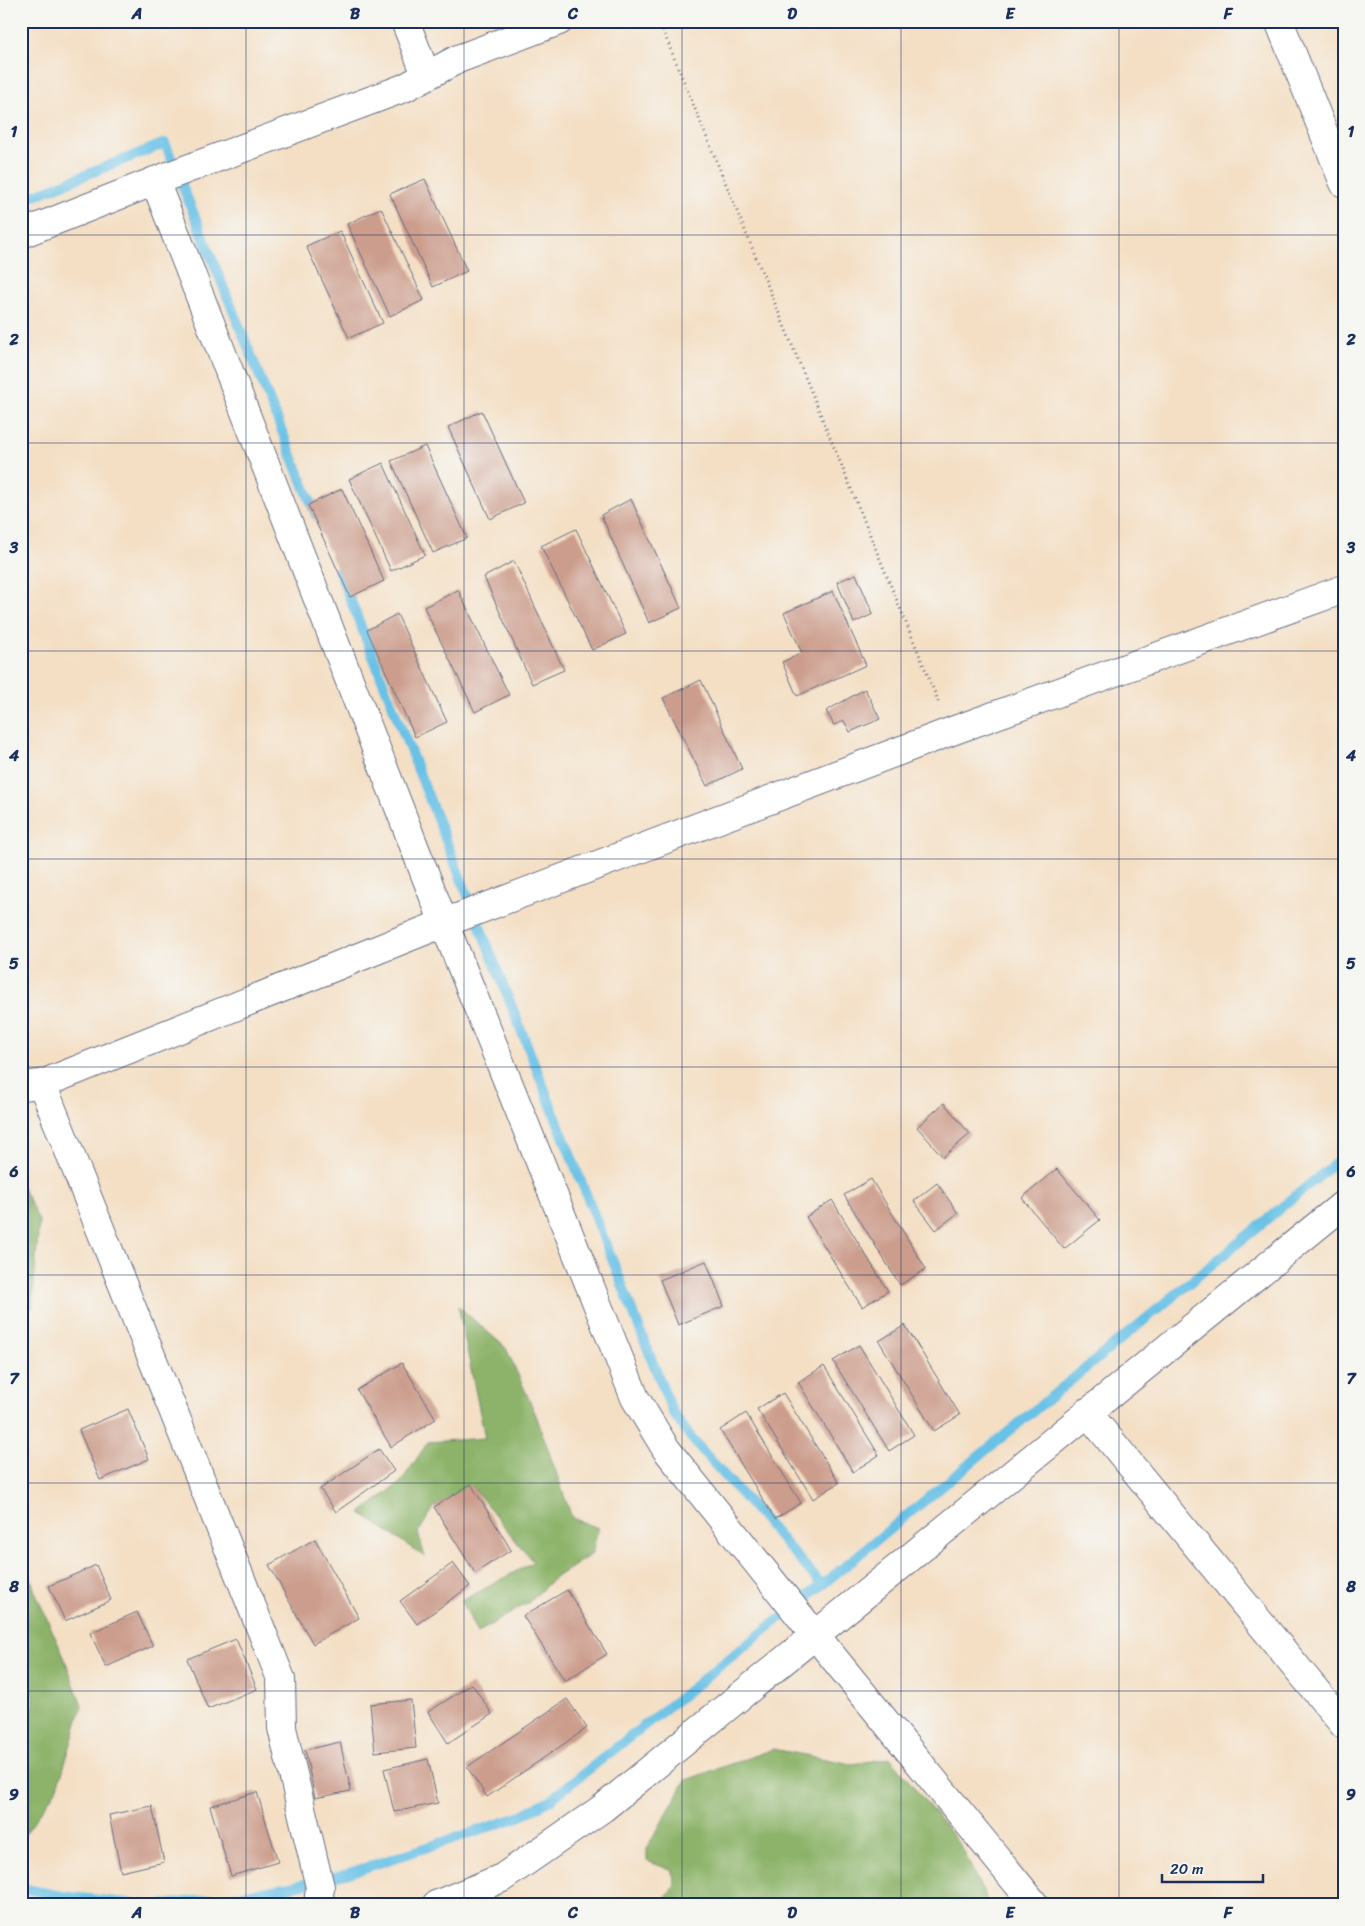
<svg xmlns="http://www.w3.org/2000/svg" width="1365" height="1926" font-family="Sriracha,sans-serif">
  <rect width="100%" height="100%" fill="#f6f6f2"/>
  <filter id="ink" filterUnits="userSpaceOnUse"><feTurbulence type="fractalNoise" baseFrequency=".02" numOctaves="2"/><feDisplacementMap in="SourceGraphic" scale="10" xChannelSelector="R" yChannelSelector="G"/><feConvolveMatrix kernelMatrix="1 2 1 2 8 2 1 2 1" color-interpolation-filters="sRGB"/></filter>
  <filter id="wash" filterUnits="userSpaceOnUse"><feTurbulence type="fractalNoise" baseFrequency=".0096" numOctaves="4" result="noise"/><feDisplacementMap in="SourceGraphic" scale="20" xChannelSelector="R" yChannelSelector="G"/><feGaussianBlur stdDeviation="1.12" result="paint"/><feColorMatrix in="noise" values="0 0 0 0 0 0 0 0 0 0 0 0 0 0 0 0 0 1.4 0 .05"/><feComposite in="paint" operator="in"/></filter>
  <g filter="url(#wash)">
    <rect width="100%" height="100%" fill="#f4dfc5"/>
    <path fill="#8cb369" stroke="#547164" d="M21,1184L39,1221L32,1308L21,1324Z
      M458,1306L506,1348L536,1415L572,1518L598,1528L592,1554L553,1579L528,1603L477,1633L462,1601L533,1562L471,1485L434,1507L418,1533L425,1557L361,1513L401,1482L428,1442L485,1438Z
      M21,1544L35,1592L64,1657L82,1706L58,1787L21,1840V1749L26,1747L34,1698L21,1656Z
      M773,1749L852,1764L891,1758L962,1848L989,1905H660L676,1885L671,1870L647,1861V1848L686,1780Z"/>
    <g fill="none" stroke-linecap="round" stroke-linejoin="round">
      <path stroke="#69c1e6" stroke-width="10" d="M21,201L165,143L316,515
        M339,571L673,1413L692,1439L822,1585
        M21,1888L62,1896L146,1905
        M161,1905L239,1896L291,1887L346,1874L519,1817L550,1800L822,1585L1344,1156"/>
    </g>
    <g id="blocks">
      <path fill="#cc9d8d" d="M425,179L467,271L433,287L390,194Z
        M381,208L424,300L390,316L347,224Z
        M340,231L383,323L349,338L306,246Z
        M482,411L524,503L490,519L448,427Z
        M425,446L467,538L433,553L391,461Z
        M383,463L425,555L391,571L349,479Z
        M342,489L384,581L350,597L308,505Z
        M631,499L681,608L649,623L601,515Z
        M576,529L626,634L592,650L541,546Z
        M514,561L564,670L532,684L484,577Z
        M856,574L873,614L854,623L837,582Z
        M458,590L509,695L475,712L424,607Z
        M833,591L866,665L797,696L782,662L802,653L784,613Z
        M397,614L447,722L415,737L367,630Z
        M701,680L742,769L707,786L663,698Z
        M865,689L880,719L850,732L844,721L834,725L826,711Z
        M944,1103L970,1134L943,1157L917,1127Z
        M1057,1169L1100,1220L1064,1249L1022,1198Z
        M871,1179L926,1269L900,1285L844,1195Z
        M937,1183L958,1213L936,1230L914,1201Z
        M832,1200L888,1291L862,1307L806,1217Z
        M706,1261L724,1306L678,1325L660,1280Z
        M905,1325L960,1415L934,1431L879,1341Z
        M859,1345L914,1435L889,1451L833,1361Z
        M402,1363L436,1419L391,1447L357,1390Z
        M824,1366L879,1455L853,1472L798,1382Z
        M783,1393L839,1483L813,1499L757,1409Z
        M128,1409L149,1459L100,1480L79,1430Z
        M746,1413L801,1503L775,1519L720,1430Z
        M379,1449L394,1471L336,1512L320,1489Z
        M471,1484L511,1550L475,1573L434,1507Z
        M315,1539L359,1618L313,1644L269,1565Z
        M453,1563L470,1586L417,1624L400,1601Z
        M96,1565L111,1600L65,1621L49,1586Z
        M567,1590L607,1654L565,1681L523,1616Z
        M137,1612L153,1646L106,1667L90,1633Z
        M236,1639L257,1689L208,1709L187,1659Z
        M472,1684L492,1714L448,1743L428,1712Z
        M567,1699L587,1728L487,1797L467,1767Z
        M411,1700L416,1748L375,1752L370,1704Z
        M340,1742L351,1791L315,1798L305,1750Z
        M428,1759L438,1803L394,1812L384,1769Z
        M257,1792L278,1862L231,1876L210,1806Z
        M152,1806L164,1862L121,1872L109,1815Z"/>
    </g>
  </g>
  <g filter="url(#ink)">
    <use href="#blocks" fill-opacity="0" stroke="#676d82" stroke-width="1"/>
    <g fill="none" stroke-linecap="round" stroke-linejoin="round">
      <defs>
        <path id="minor" d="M405,21L426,75
          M1279,21L1344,183
          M155,181L404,88L458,59L559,21
          M42,1084L281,1679L282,1728L320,1887L318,1905
          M21,1086L42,1084L444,923L952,731L1344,589
          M1087,1412L1344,1725
          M815,1635L1035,1905"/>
        <path id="tertiary" d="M21,234L155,181L444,923L635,1398L666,1449L815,1635
          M436,1905L502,1878L603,1808L1344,1204"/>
      </defs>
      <use href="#minor" stroke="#676d82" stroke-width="30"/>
      <use href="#tertiary" stroke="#676d82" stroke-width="30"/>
      <path stroke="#676d82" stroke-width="3" stroke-dasharray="1 4" stroke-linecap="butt" d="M659,21L939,703"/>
      <use href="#minor" stroke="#fff" stroke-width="28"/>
      <use href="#tertiary" stroke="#fff" stroke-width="28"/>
    </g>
  </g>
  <path fill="none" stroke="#1b2f5e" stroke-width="1" stroke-opacity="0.55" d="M246,21V1905M464,21V1905M682,21V1905M901,21V1905M1119,21V1905M21,235H1344M21,443H1344M21,651H1344M21,859H1344M21,1067H1344M21,1275H1344M21,1483H1344M21,1691H1344"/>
  <rect width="1365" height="1926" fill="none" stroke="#f6f6f2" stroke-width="55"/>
  <path d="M1162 1874v8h101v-8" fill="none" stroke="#1b2f5e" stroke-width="2.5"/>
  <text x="1170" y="1874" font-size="15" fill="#1b2f5e" stroke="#f6f6f2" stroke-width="4" paint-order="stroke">20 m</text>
  <rect x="28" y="28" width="1310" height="1870" fill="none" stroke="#1b2f5e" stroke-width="2"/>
  <g font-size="16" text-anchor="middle" font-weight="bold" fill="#1b2f5e">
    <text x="137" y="19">A</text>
    <text x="355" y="19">B</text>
    <text x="573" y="19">C</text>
    <text x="792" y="19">D</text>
    <text x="1010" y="19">E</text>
    <text x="1228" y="19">F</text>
    <text x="14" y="137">1</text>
    <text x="1351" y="137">1</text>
    <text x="14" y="345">2</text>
    <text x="1351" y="345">2</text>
    <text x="14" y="553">3</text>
    <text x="1351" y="553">3</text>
    <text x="14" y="761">4</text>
    <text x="1351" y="761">4</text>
    <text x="14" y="969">5</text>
    <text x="1351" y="969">5</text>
    <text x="14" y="1177">6</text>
    <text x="1351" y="1177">6</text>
    <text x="14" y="1384">7</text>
    <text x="1351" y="1384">7</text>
    <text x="14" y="1592">8</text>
    <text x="1351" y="1592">8</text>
    <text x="14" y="1800">9</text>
    <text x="1351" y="1800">9</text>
    <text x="137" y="1918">A</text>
    <text x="355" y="1918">B</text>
    <text x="573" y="1918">C</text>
    <text x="792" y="1918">D</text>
    <text x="1010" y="1918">E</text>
    <text x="1228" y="1918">F</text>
  </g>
</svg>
